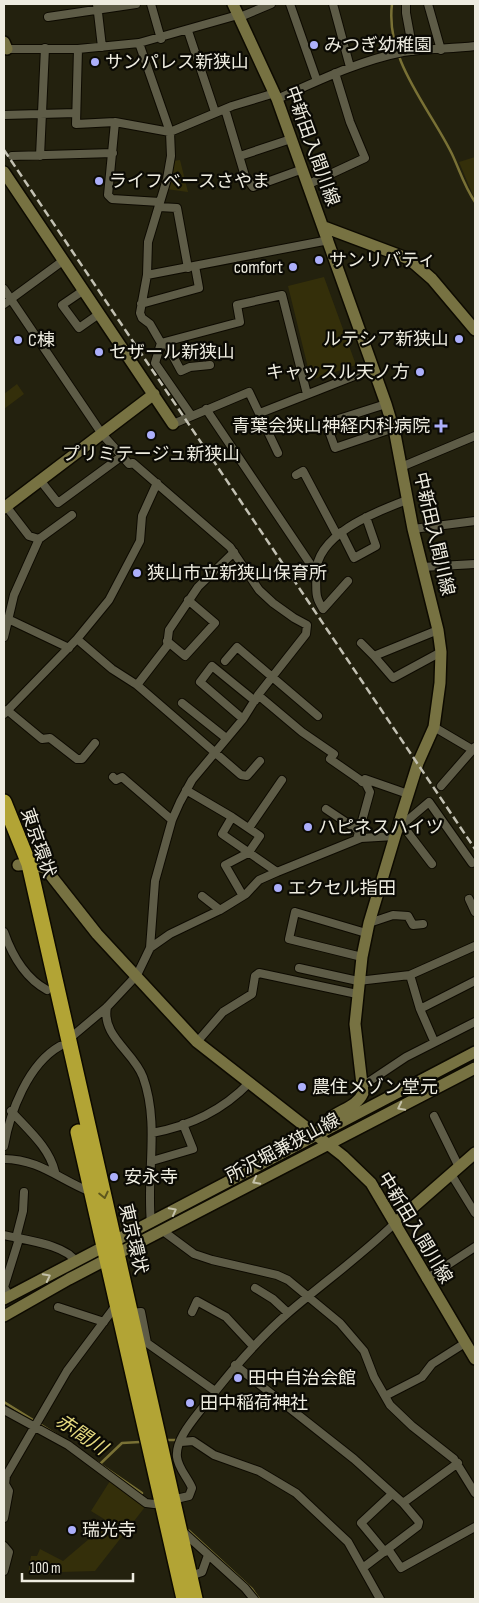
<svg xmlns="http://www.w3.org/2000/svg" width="479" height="1603" font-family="'Sofia Sans Condensed','Noto Sans JP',sans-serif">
  <rect width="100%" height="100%" fill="#23210e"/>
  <path fill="#342f0a" d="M475,157V200L459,162Z
    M180,160L188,192L166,189L173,161Z
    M324,277L356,365L311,380L288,286Z
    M17,384L24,394L4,409V394Z
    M110,1481L145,1507L95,1571L28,1573L31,1556H37L40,1549L63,1561L89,1539L92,1540L104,1519L91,1511Z"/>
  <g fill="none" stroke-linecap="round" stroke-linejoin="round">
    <path stroke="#797135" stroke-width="2.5" d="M392,4C385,60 429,107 452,154C460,171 464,186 475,202
      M4,1402L67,1441
      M166,1440H177
      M94,1460L142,1493
      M100,1464L122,1443L140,1442
      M188,1530L252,1589L259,1599"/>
    <defs>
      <path id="street" d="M97,4L102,47
        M151,4L161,39
        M290,4L317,81
        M333,4L350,67
        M406,4V13L413,51
        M428,4L441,50
        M48,17L136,4
        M240,17L271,4
        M188,31L215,112
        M139,43L170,132L171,156L167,179L148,242L147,275L140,313L142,318L150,324L161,343
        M4,49H78L139,43L238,15
        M78,49L76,124L115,122L170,132L232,106L275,93
        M277,99C318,81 358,61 403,52C426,48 451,49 475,46
        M225,109L245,176L253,187L303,169
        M4,115L76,113
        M115,122L108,195L112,199L160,202
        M12,156L113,153
        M40,156L45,48
        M240,156L291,139
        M309,184L365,158L350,122L335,73
        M159,207L177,208L188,268
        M147,275L329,240
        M4,289L102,434L129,464L133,463L230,547L259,590L273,603L294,618L307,625L306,634L258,695L243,719L192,780L180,802L172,820L155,881L150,948L137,975L107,1007L69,1039
        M84,290L62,305L79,328L99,314
        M4,304L64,260
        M141,304L199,288L195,266
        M166,343L181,371L190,367L210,365
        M386,404L326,423L335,448L394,428
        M206,409L315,571
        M260,413L372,369
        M191,415L155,363L161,343L240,322L237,305L282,295L307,394
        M173,424L249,392L278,453
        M401,467L475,436
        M296,475L303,471L337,535
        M40,480L58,503L122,456
        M6,506L29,536L39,539
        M413,529L475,521
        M341,532L354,558L376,546L366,517
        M422,567L475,564
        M348,581L323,609C314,595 317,592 316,576C314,535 375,512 407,500
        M8,619L69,648
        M438,630L374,656L393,678L441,652
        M4,637L14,595L39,539L72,515
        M77,639L112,669L137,685L241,775L247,776L260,761
        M167,641L185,656L215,623L188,600
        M361,643L374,656
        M225,661L237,647L318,716
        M137,685L167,646L169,630L198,587L234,552
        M258,695L302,732L334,754L330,759L366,784L370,792L357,839
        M182,703L226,738
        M7,710L42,739L50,738L77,759H82L95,743
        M4,714L77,639L109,600L140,541L142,516L157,483
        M243,719L200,682L212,666L255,701
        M434,727L473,750
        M113,777L116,780L122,777L172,820
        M362,782L365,779L408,794
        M441,786L475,747
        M186,790L232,817L222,834L277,872
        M326,809L359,831
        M232,817L260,836L249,852
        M400,822L432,864
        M402,825L429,802L472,863
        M249,828L282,780
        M202,896L220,910
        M243,896L225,865L250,852
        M469,899L475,912
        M369,923L393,915L408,916L413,925L423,924
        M4,932C12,955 25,978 47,990
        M150,948L170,934L220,910L246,894L259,880L277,872L361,838L395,836
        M362,957L289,939L295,912L366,933
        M299,968L358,981L410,975L475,946
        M410,975L420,1009L434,1041
        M107,1007C101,1036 134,1052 143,1077C160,1124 146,1174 151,1223
        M420,1009L475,981
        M197,1042L223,1012L252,994L255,976L259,973L357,994
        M364,1085L406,1057L475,1022
        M11,1111C28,1130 49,1147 55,1172
        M434,1116L459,1167
        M152,1133C190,1126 222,1111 249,1083
        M4,1146C10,1112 28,1064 60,1046
        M4,1159C39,1159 60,1180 91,1192
        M152,1161L193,1149L183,1124
        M451,1174L475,1213
        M163,1231L194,1254L212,1260L277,1275L288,1280L340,1323L364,1351L374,1377L390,1405L412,1426L454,1459L475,1493
        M4,1235C23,1240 66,1244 76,1262
        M16,1238L23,1211L24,1192
        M426,1279L475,1247
        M255,1288L273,1299L288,1313
        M9,1296L4,1287L19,1239
        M58,1307L104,1322
        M192,1312L197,1301L226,1317L253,1346
        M130,1313L141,1312L147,1343L215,1391
        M235,1365L354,1459L403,1503L419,1522L418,1526L364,1567
        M385,1396L422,1377L432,1364L465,1343
        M4,1410L68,1445L146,1503L154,1504L189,1496L192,1488C188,1478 178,1468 177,1457C175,1440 193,1420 203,1407C229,1373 255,1342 287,1314C323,1283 361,1256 395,1223
        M181,1442L193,1441L214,1455L259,1471L296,1493L348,1542L380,1599
        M403,1503L458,1463
        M4,1518L9,1491L5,1484L6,1476L67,1371L117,1304
        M181,1530L245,1588L254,1599
        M4,1546L9,1552L4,1571
        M388,1549L401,1568L475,1527
        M385,1552L361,1523L391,1495
        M190,1576L202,1572L208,1555"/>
      <path id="secondary" d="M233,4L277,99L386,404L395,434L413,529L438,630L441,652L440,683L434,727L418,763L395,836L369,923L362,957L355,1024L363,1093C354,1113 328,1108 317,1136
        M4,42L7,49
        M4,172L173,424
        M324,227L409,259L432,279L475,330
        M4,508L154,394
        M18,865L29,864L45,868L97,934L197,1042L343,1156L371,1183L475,1359
        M395,1223L475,1153
        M4,1299L475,1052
        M4,1316L69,1279L475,1068"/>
      <path id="highway" d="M4,802L29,864L195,1599
        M78,1132L184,1599"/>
    </defs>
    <use href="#street" stroke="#0d0a00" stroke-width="10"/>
    <use href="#secondary" stroke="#0d0a00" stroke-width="14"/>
    <use href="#highway" stroke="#0d0a00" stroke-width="18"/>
    <use href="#street" stroke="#5e5c47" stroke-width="8"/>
    <use href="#secondary" stroke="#777242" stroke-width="11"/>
    <use href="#highway" stroke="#b2a435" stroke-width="15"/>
    <path stroke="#c3c1b3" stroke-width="2.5" stroke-dasharray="8 4" stroke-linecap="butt" d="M4,150L475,849"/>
  </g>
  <defs><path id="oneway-chevron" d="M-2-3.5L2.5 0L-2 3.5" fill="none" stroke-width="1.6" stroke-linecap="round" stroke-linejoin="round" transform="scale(1.25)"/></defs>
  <g stroke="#c4c1a9">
    <use href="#oneway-chevron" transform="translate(401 1107) rotate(153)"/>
    <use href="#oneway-chevron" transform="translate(256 1181) rotate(152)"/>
    <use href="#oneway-chevron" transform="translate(173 1211) rotate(-28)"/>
    <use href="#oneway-chevron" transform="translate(47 1277) rotate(-27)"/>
  </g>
  <use stroke="#5e571c" href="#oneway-chevron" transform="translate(104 1195) rotate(77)"/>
  <g fill="#acaffb" stroke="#0b0a04" stroke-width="2">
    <circle cx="314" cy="45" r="5"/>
    <circle cx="95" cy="62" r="5"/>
    <circle cx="99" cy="181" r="5"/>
    <circle cx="319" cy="260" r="5"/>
    <circle cx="293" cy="267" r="5"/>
    <circle cx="459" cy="339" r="5"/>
    <circle cx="18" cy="340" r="5"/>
    <circle cx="99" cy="352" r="5"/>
    <circle cx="420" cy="372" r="5"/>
    <path d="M438.5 418.5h5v5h5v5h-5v5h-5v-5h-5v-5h5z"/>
    <circle cx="151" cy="435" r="5"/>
    <circle cx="137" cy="573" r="5"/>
    <circle cx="308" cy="827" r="5"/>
    <circle cx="278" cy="888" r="5"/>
    <circle cx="302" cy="1087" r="5"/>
    <circle cx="114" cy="1177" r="5"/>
    <circle cx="238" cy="1378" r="5"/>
    <circle cx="190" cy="1403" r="5"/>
    <circle cx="72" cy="1530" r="5"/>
  </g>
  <g text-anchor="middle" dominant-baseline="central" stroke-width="4.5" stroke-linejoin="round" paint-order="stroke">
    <g font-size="18" fill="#eeece0" stroke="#0b0a04" text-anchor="start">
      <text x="324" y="45">みつぎ幼稚園</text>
      <text x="105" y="62">サンパレス新狭山</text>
      <text x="109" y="181">ライフベースさやま</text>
      <text x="329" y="260">サンリバティ</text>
      <text x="283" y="267" text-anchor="end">comfort</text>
      <text x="449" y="339" text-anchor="end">ルテシア新狭山</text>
      <text x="28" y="340">C棟</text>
      <text x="109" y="352">セザール新狭山</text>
      <text x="410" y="372" text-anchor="end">キャッスル天ノ方</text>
      <text x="430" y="426" text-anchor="end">青葉会狭山神経内科病院</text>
      <text x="151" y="454" text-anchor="middle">プリミテージュ新狭山</text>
      <text x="147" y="573">狭山市立新狭山保育所</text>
      <text x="318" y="827">ハピネスハイツ</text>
      <text x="288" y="888">エクセル指田</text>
      <text x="312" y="1087">農住メゾン堂元</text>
      <text x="124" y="1177">安永寺</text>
      <text x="248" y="1378">田中自治会館</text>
      <text x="200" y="1403">田中稲荷神社</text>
      <text x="82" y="1530">瑞光寺</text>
    </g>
    <g font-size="18" fill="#eeece0" stroke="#0b0a04">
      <text transform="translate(312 146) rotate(70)">中新田入間川線</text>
      <text transform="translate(434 534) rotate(77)">中新田入間川線</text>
      <text transform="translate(38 843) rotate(71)">東京環状</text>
      <text transform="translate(283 1148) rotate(-28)">所沢堀兼狭山線</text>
      <text transform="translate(415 1228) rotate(59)">中新田入間川線</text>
      <text transform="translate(133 1239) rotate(77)">東京環状</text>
    </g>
    <g font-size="19" font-style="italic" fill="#e3d87e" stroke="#0b0a04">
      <text transform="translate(81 1435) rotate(34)">赤間川</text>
    </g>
  </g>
  <rect width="479" height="1603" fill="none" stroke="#eeece0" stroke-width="10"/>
  <path d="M22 1573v8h111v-8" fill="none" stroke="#eeece0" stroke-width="2.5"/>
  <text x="30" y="1573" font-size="15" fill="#eeece0" stroke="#0b0a04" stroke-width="4" paint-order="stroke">100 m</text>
</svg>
